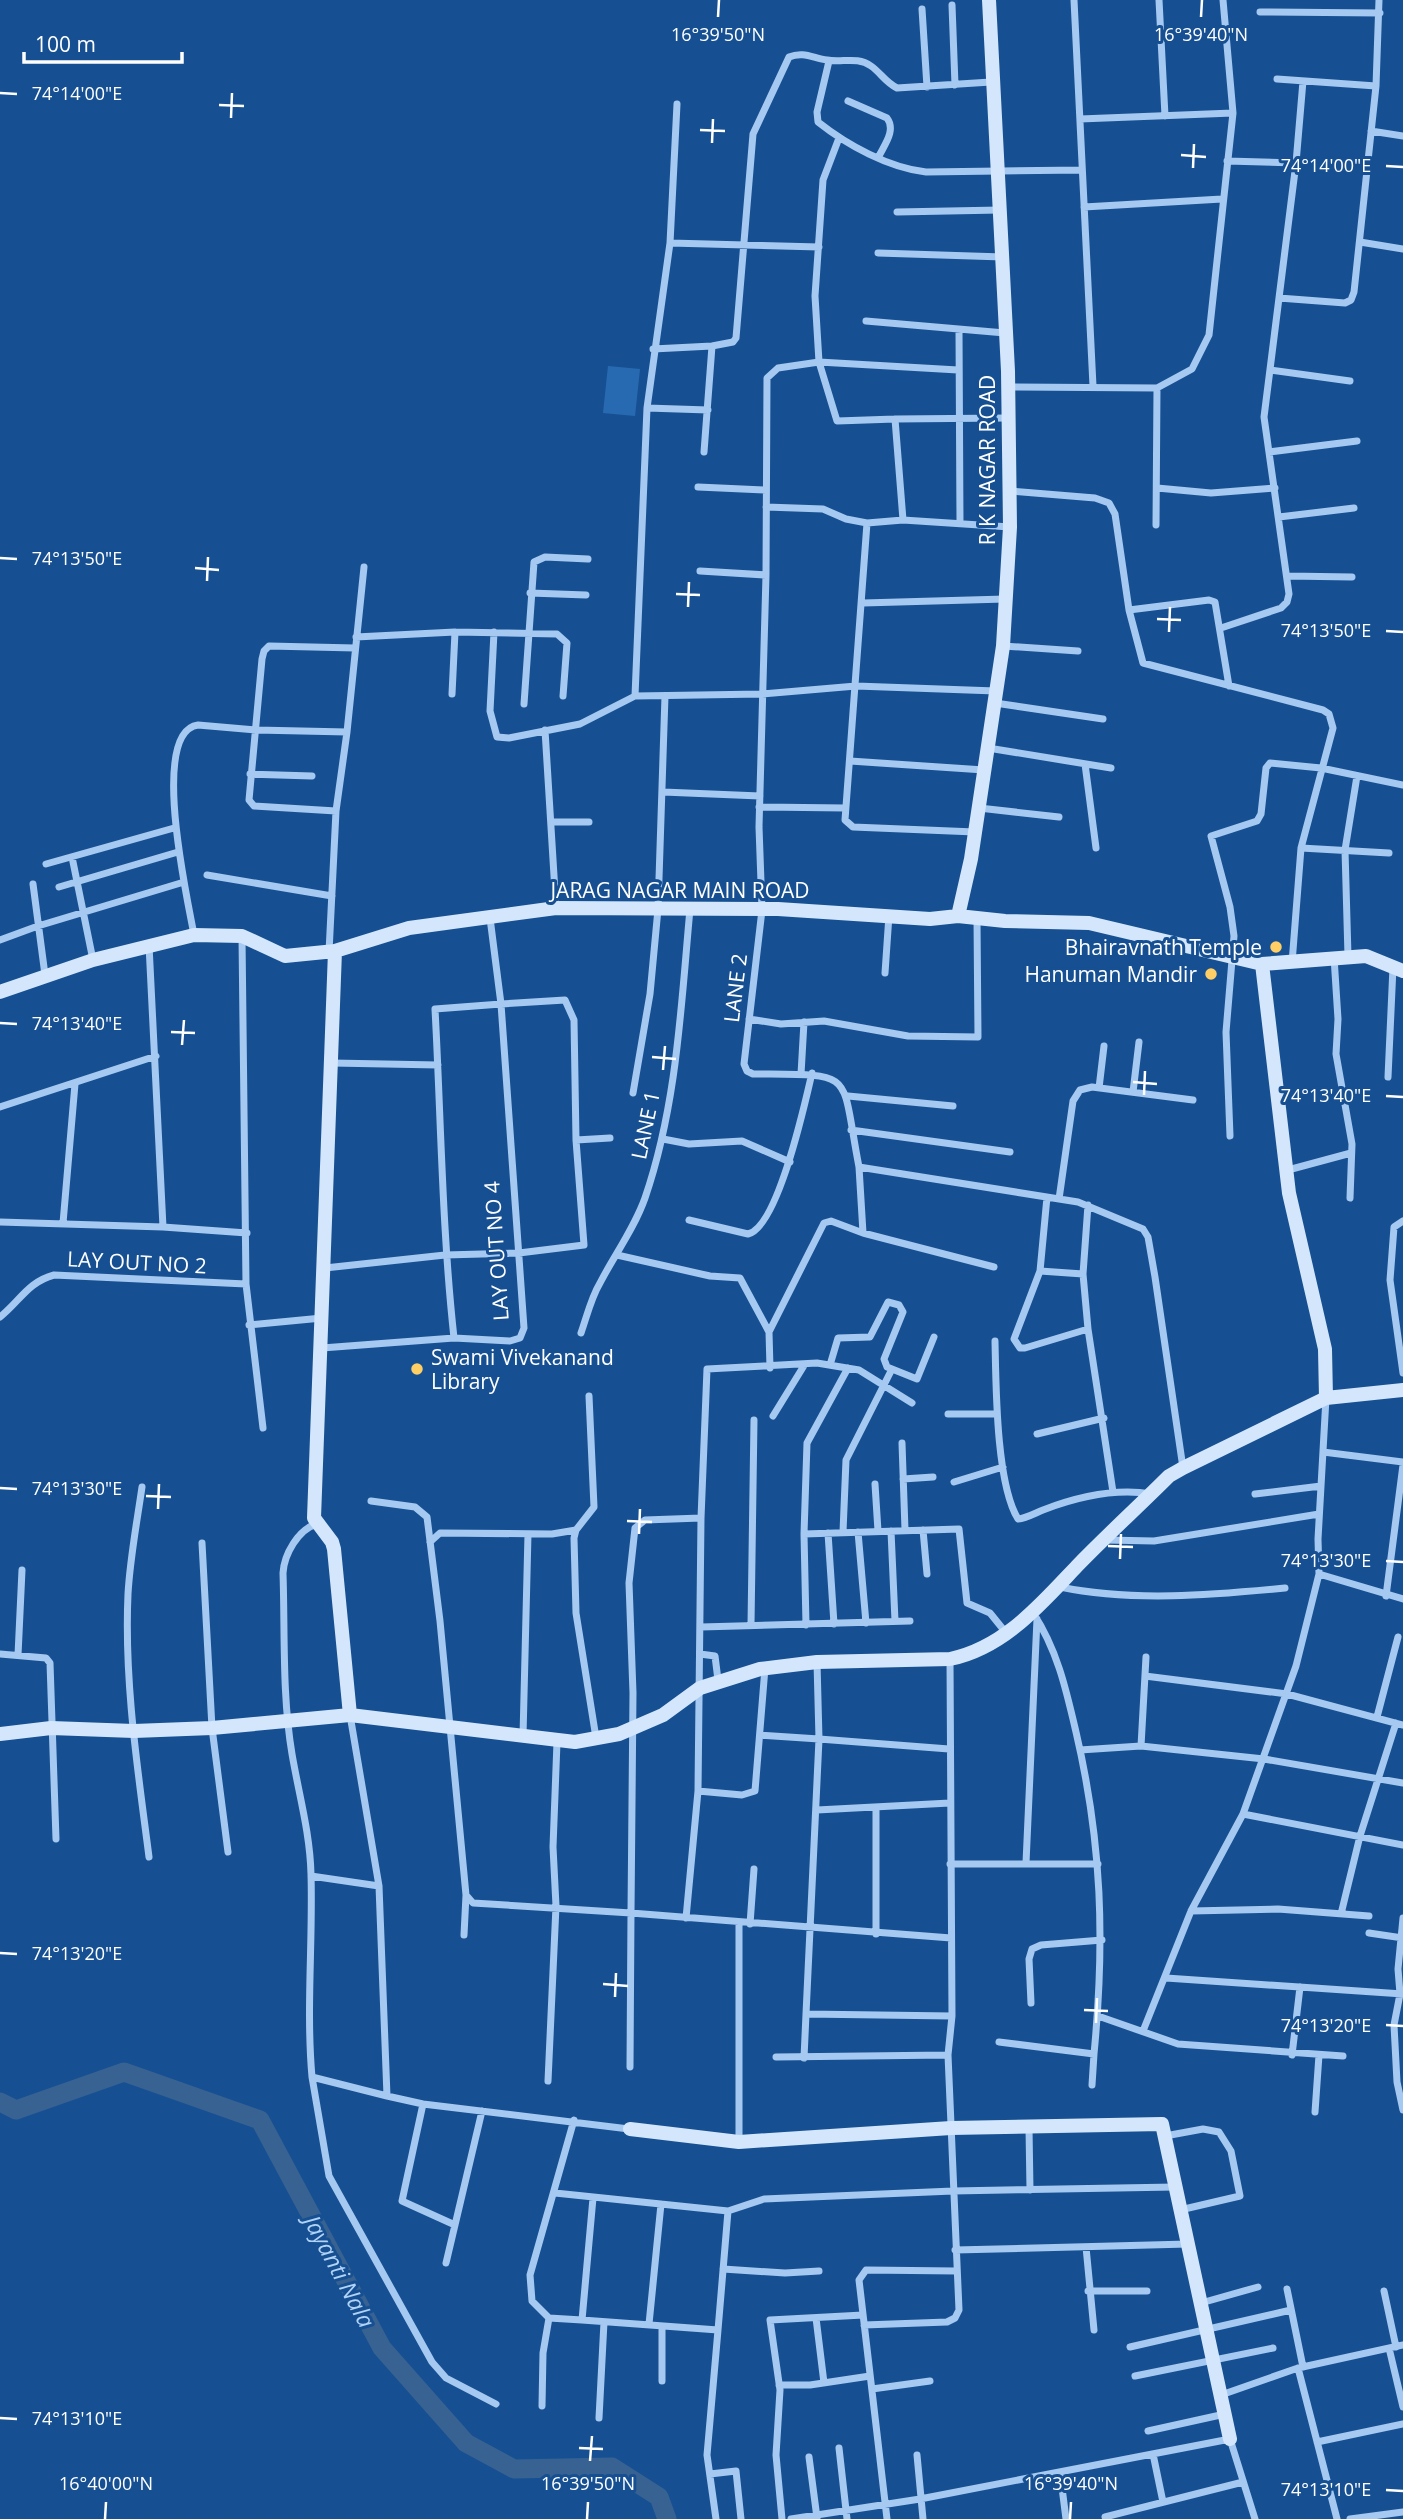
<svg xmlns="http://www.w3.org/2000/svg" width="1403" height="2519" font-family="'Open Sans',sans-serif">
  <rect width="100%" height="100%" fill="#165092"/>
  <path fill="#286ab1" d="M608,366L640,369L635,416L603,413Z"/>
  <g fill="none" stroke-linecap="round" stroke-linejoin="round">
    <path stroke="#386292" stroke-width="19" d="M0,2102L16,2110L124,2072L260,2120L382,2348L466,2443L514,2469L612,2467L659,2497L667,2519"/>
    <path stroke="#a5c9f1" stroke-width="7" d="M1074,0L1093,386
      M1159,0L1165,116
      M952,5L955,85
      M922,9L927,87
      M1260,12L1380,13
      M829,61L817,112L818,122C847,145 889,168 926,172L1082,170
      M1277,79L1376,86
      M848,101L887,118C896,130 885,144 879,156
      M677,104L670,243L647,408L635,696L762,694L856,686L996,691
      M1080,119L1233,113
      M1371,131L1403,136
      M839,138L823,180L815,296L819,362L837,421L895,419
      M1227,161L1296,163
      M1084,207L1222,199
      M897,212L1000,210
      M1360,242L1403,249
      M670,243L819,247
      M878,253L1003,257
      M1279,298L1345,303L1351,300L1354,292L1376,86L1379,0
      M866,321L1005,333
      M959,330L960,523
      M653,349L712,346L733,342L736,338L753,134L789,57C803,51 813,58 827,60C842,63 857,56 871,66C881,73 885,82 897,88L991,82
      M958,370L819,362L778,368L767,378L766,575L759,827L762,910L744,1064L747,1071L753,1074C858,1075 840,1069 859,1167L1078,1202L1143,1229L1148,1237L1155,1277L1183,1468
      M1270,370L1350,381
      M1009,387L1157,388L1192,369L1209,335L1233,113L1223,0
      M647,408L708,410
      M704,452L712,346
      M1269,452L1357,441
      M698,487L766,490
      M1157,488L1211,493L1275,488
      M1011,491L1095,498L1109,503L1115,514L1129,610L1143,663L1323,710L1329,714L1333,728L1301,848L1292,963
      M766,507L823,509L846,519L867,523
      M1279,517L1354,508
      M903,520L895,419L1007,418
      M1156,525L1157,388
      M700,571L766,575
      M1288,576L1352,577
      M530,593L586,595
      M863,603L1005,599
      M1129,610L1209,600L1215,602L1229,686
      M1221,628L1281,608L1287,602L1289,594L1264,417L1296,163L1303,81
      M494,632L490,711L497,737L509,738L580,724L635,696
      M356,637L455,632L557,634L567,643L563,696
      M1003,646L1078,651
      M452,694L455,632
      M995,703L1103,719
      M524,704L534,562L545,557L588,559
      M545,730L556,908
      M347,732L364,567
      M988,748L1111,768
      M850,761L984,770
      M1085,764L1096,848
      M250,774L312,776
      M663,792L760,796
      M759,807L845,808
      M979,808L1059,817
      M336,811L254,806L249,800L262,659L264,651L269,646L355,648
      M552,822H589
      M975,832L853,827L845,820L867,523L903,520L1010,527
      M1301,848L1389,853
      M72,857L93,960
      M46,864L174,828
      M207,875L332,896
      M33,884L45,975
      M59,887L178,852
      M194,935C188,901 149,732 198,725L256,730L347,732L336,811L329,952
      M242,937L246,1284L263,1428
      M0,940L38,926L184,882
      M149,945L163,1227
      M1348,956L1345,850L1357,776
      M1334,957L1338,1019L1336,1054L1352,1144L1350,1198
      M885,973L889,915
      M749,1019L781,1024L824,1021L908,1036L978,1037L977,919
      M332,1063L438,1065
      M801,1074L804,1022
      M1388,1077L1393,967
      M1099,1088L1104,1046
      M1133,1092L1139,1042
      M633,1093L650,994L658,909L665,696
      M848,1096L953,1106
      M0,1107L156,1056
      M851,1130L1010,1152
      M1230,1136L1226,1032L1234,936L1230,907L1211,836L1257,821L1261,814L1266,768L1270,763L1321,768L1403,785
      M663,1139L689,1144L742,1141L790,1162
      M576,1140L610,1138
      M859,1167L863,1233L994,1267
      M1288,1170L1351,1153
      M1047,1197L1040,1271L1014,1339L1020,1348H1025L1088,1329
      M1059,1199L1073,1101L1080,1090L1092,1087L1193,1100
      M1088,1205L1083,1274L1088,1329L1113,1492
      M689,1220L748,1234C778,1227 805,1103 812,1073
      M1403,1221L1394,1227L1390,1280L1403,1373
      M0,1222L163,1227L247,1233
      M63,1223L75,1084
      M617,1255L710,1276L740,1278L769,1332L770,1368
      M325,1268L445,1255L519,1253L584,1245L576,1140L574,1020L565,1000L501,1004L490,918
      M1040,1271L1083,1274
      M0,1317C20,1301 28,1282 54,1275L246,1284
      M249,1325L322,1318
      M769,1332L824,1223L831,1221L863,1233
      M581,1333C587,1316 591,1298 600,1283C615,1254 634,1229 645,1198C677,1105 681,1006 690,909
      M995,1341C996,1385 996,1483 1018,1519C1027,1518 1035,1513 1043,1510C1077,1497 1115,1488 1151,1494
      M322,1348L454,1338L510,1341L520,1338L524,1328L501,1004L435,1009C441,1119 442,1229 454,1338
      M830,1365L838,1338L870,1337L888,1302L899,1305L903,1312L884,1359L887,1367L917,1379L934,1337
      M589,1396L594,1507L576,1530L574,1538L576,1613L596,1738
      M948,1414H997
      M773,1416L805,1364
      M1037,1434L1104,1418
      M902,1443L905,1530
      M1323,1452L1403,1462
      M903,1479L933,1477
      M954,1482L1003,1467
      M875,1484L878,1531
      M142,1487C137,1522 130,1558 128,1594C124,1682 138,1771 149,1857
      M1255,1494L1321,1486
      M371,1501L415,1507L427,1517L440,1621L466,1895L473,1903L631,1913L630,2067
      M701,1518L645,1520L635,1528L629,1583L633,1693L631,1913L951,1938
      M317,1524C298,1529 284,1555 283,1573C285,1633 282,1695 292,1754C299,1795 310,1833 311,1874C313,1942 306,2009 312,2077L387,2096
      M923,1530L927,1574
      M891,1531L895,1621
      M843,1532L846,1460L892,1369
      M858,1532L866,1623
      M828,1533L834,1624
      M804,1534L959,1529L967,1603L990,1613L1007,1634
      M1106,1540L1154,1541L1319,1514
      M430,1542L440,1533L552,1534L576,1530
      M202,1543L212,1728L228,1852
      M1319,1574L1318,1539L1326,1398
      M1060,1587C1132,1602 1212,1595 1285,1588
      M1386,1596L1403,1465
      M751,1625L754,1420
      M806,1625L804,1534L807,1443L848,1368
      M701,1627L910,1621
      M0,1654L46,1658L50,1663L56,1839
      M700,1654L715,1656L718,1680
      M18,1655L22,1570
      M817,1662L819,1739L949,1749
      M1145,1676L1287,1694L1403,1725
      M350,1715L379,1886L387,2096L423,2104L629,2129
      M1377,1717L1398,1637
      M760,1735L819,1739L806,2014L952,2016
      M523,1736L528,1534
      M1141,1746L1264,1759L1403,1783
      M1080,1750L1141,1746L1146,1657
      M698,1791L742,1795L755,1791L765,1668
      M876,1807V1934
      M817,1810L950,1803
      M1243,1814L1403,1845
      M1026,1863L1037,1619
      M950,1864H1098
      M311,1876L379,1886
      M1191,1911L1278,1909L1369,1916
      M1341,1914L1360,1836L1396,1723
      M686,1918L698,1791L701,1518L707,1369L817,1363L859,1370L912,1403
      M1403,1918L1398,1969L1400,1994L1394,2025L1397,2082L1403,2110
      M739,1923V2141
      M750,1924L754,1869
      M1369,1933L1403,1938
      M464,1935L466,1895
      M1166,1978L1403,1994
      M1031,2003L1029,1959L1032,1949L1041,1945L1102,1940
      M1098,2016L1178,2044L1343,2056
      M1143,2031L1191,1911L1243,1814L1296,1666L1319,1574L1403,1599
      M999,2042L1094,2054C1105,1940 1102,1843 1076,1732C1066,1689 1057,1649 1033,1613
      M1292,2055L1300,1987
      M776,2057L948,2055
      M804,2058L806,2014
      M312,2077L329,2176L432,2362L446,2378L496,2404
      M548,2081L556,1906L553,1847L557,1742
      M1092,2085L1094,2054
      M423,2104L402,2201L455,2225L446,2263
      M1315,2112L1319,2055
      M1029,2128L1030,2190
      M1165,2136L1203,2129L1219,2132L1231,2151L1240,2196L1180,2210
      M555,2193L728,2211L718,2330L582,2320L593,2198
      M728,2211L764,2199L953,2191L1175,2187
      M455,2225L482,2111
      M1086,2247L1094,2330
      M955,2250L1188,2244
      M723,2269L785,2273L819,2271
      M1287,2289L1303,2367
      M1088,2291H1147
      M1384,2291L1396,2347
      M1201,2303L1258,2287
      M549,2318L532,2301L530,2275L574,2120
      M816,2318L824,2383
      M649,2324L661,2204
      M864,2325L947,2322L955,2318L959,2310L948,2055L952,2016L950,1659
      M1130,2347L1291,2310
      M1389,2348L1403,2407
      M1298,2368L1337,2519
      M1135,2376L1273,2348
      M662,2381V2326
      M779,2385H810L870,2376
      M872,2389L930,2381
      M1221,2395L1298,2368L1403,2345
      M542,2406L543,2353L549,2318L582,2320
      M599,2418L604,2322
      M1148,2431L1225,2414
      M1317,2442L1403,2424
      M839,2448L847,2519
      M1153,2454L1163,2502
      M917,2455L923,2519
      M809,2457L817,2518
      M1060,2472L1066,2519
      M710,2474L736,2471L741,2519
      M1105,2517L1243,2482
      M716,2519L707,2455L718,2330
      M782,2519L776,2455L780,2390L770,2320L863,2315
      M791,2519L920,2499L1230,2439L1255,2519
      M887,2519L859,2280L866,2270L956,2271
      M1350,2519L1403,2512"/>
    <path stroke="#d3e6fb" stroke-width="14" d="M958,916L971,859L1003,646L1010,527L1008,371L989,0
      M335,951L314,1518L332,1542L334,1549L350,1715
      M1262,964L1289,1193L1325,1349L1326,1398
      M0,992L93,960L194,935L242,936L285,956L335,951L409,928L556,908L778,909L930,919L958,916L1005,921L1089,923L1262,964L1366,956L1403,971
      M0,1734L51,1728L134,1731L212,1728L350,1715L575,1742L619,1734L663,1715L700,1688L760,1669L817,1662L950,1659C1004,1648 1041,1604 1077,1566C1107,1535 1139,1506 1169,1476L1183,1468L1326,1398L1403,1390
      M630,2129L739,2142L951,2128L1162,2124L1230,2439"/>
  </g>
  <path fill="none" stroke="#fff" stroke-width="2.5" d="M718,17L719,0M1201,17L1202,0M0,93L17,94M219,105L244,106M231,118L232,93M700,130L725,131M712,143L713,119M1181,155L1206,157M1386,166L1403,167M1193,168L1194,144M0,558L17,559M195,568L219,570M207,581L208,557M676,594L700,595M688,607L689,582M1157,619L1181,620M1386,631L1403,632M1169,632L1170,607M0,1023L17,1024M171,1032L195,1033M182,1045L184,1020M652,1057L676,1059M663,1070L665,1046M1133,1082L1157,1084M1144,1095L1145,1071M1386,1096L1403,1097M0,1488L17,1489M146,1496L171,1497M158,1509L159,1484M627,1521L652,1522M639,1534L640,1509M1108,1546L1133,1547M1120,1559L1121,1534M1386,1561L1403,1562M0,1953L17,1954M603,1984L628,1986M615,1997L616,1973M1084,2010L1108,2011M1096,2023L1097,1998M1386,2025L1403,2026M0,2418L17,2419M579,2448L603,2449M590,2461L592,2436M1386,2490L1403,2491M105,2519L106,2502M587,2519L588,2502M1070,2519L1071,2502"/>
  <g fill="#ffce64" stroke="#165092" stroke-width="2.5">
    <circle cx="1276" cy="947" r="7"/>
    <circle cx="1211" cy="974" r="7"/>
    <circle cx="417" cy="1369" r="7"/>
  </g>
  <g text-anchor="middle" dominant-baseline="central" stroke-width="6" stroke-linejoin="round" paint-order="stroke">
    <g font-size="21" fill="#fff" stroke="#165092">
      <text transform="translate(987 460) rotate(-90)">R K NAGAR ROAD</text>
      <text x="680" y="890">JARAG NAGAR MAIN ROAD</text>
      <text transform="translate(735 988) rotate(-83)">LANE 2</text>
      <text transform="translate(645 1125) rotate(-78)">LANE 1</text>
      <text transform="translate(496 1251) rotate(-94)">LAY OUT NO 4</text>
      <text transform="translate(137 1262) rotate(3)">LAY OUT NO 2</text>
    </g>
    <g font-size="21" fill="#fff" stroke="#165092" text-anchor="end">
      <text x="1262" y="947">Bhairavnath Temple</text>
      <text x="1197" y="974">Hanuman Mandir</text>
      <text x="431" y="1357" text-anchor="start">Swami Vivekanand<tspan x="431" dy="24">Library</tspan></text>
    </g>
    <g font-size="23" font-style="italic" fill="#b1d3f7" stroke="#165092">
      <text transform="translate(340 2271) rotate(62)">Jayanti Nala</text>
    </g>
  </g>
  <g font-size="18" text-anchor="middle" fill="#fff" stroke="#165092" stroke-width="6" stroke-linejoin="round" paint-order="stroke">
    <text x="718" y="41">16°39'50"N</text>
    <text x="1201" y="41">16°39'40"N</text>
    <text x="77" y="100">74°14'00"E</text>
    <text x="1326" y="172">74°14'00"E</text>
    <text x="77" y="565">74°13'50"E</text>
    <text x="1326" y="637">74°13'50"E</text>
    <text x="77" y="1030">74°13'40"E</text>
    <text x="1326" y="1102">74°13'40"E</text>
    <text x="77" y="1495">74°13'30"E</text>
    <text x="1326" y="1567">74°13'30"E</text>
    <text x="77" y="1960">74°13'20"E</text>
    <text x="1326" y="2032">74°13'20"E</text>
    <text x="77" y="2425">74°13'10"E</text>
    <text x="106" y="2490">16°40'00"N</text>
    <text x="588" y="2490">16°39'50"N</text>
    <text x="1071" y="2490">16°39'40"N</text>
    <text x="1326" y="2496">74°13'10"E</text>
  </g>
  <path d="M24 52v10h158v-10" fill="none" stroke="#ffffff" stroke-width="3.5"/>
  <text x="35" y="52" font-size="21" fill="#ffffff" stroke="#165092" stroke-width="5" paint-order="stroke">100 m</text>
</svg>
